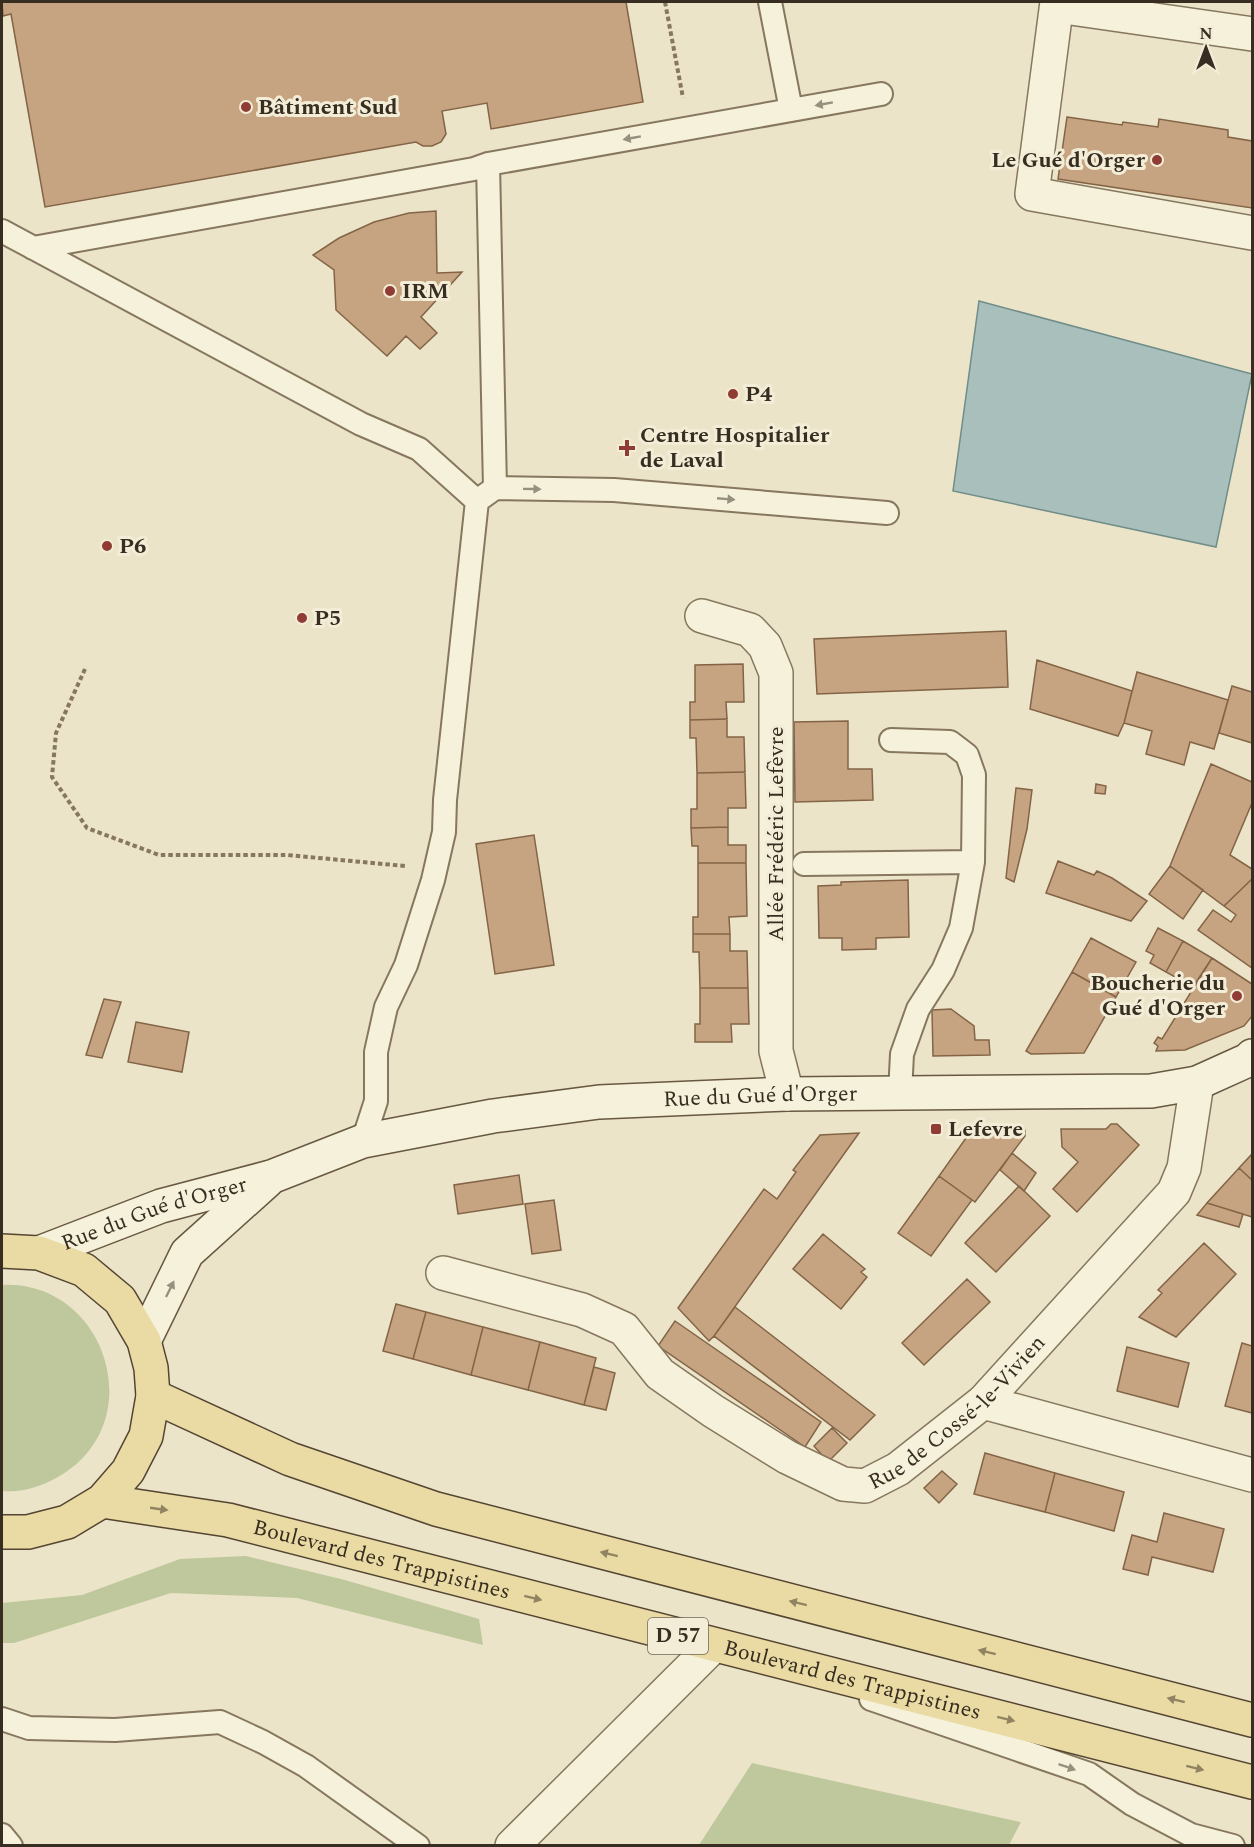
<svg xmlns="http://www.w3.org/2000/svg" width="1254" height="1847" font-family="Spectral,serif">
  <rect width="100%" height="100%" fill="#ebe4c8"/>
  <path fill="#bfc89d" d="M2,1285C103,1280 150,1415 66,1472C46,1485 25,1493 2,1491Z
    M246,1556L345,1580L479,1619L483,1645L297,1598L171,1593L14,1643H2V1603L82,1595L180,1559Z
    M752,1763L1020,1822H1021L1009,1845H699Z"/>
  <path fill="#a9bfbb" stroke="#708d89" stroke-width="1.5" d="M979,301L1252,374L1216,547L953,491Z"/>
  <path fill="#c6a481" stroke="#836446" stroke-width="1.5" d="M2,2H626L643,102L491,129L487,103L442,111L446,134L441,142L432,146H423L416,142L45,207L11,14L3,16Z
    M1067,117L1122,125L1123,122L1158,127L1159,119L1228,130V137L1252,141V208L1058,179Z
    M436,211L437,273L462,272L421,317L437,333L420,349L406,336L387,356L336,310L334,270L313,255L339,238L374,222L409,213Z
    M1006,631L1008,687L817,694L814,639Z
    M1037,660L1132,691L1124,723L1118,736L1030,709Z
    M743,664L744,702H726L727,719L690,720V702H695V665Z
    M1137,672L1228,700L1214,749L1190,742L1184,765L1146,754L1152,731L1124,723Z
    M1232,686L1252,692V743L1219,733Z
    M727,719V737H744L745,772L697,773L696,738H690V720Z
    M848,721V769H872L873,800L795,802L794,722Z
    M1211,764L1252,782V803L1230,855L1252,869V879L1224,906L1170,866Z
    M745,772L746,808H728V827L691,828V809H697V773Z
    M1096,784L1106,786L1105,794L1095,793Z
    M1016,788L1032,790L1027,829L1014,882L1006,878Z
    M728,827V845H746V863H698V846H692L691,828Z
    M534,835L554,965L495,974L476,844Z
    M1058,861L1094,875L1097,871L1112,878L1147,901L1131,921L1046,893Z
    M698,863H746L747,916L729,917L730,934H693V917H698Z
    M1170,866L1203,890L1183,919L1149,894Z
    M1252,879V968L1198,930L1213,910L1231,922L1236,915L1224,906Z
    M908,880L909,937L876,938V949L842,950V938H819L818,886L841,885V882Z
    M1158,928L1183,941L1166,972L1150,963L1154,955L1146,951Z
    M693,934H730V951H747L748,988H700L699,952H693Z
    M1091,938L1136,962L1116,997L1072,972Z
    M1183,941L1212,958L1193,987L1166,972Z
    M1212,958L1252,984V1016L1244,1026L1185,1050L1156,1051L1158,1046L1154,1043L1158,1037L1162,1039Z
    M1072,972L1116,997L1084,1053L1031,1054L1026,1051Z
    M700,988H748L749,1024H731L732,1042H695V1024H700Z
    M104,999L121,1002L102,1058L86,1055Z
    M951,1009L974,1026L975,1040H989L990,1055L933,1056L932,1010Z
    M136,1022L189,1032L182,1072L128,1062Z
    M1111,1124H1117L1139,1145L1077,1212L1053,1189L1078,1162L1062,1147L1061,1129H1106Z
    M1025,1130V1136L975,1202L939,1176L971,1131Z
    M859,1133L714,1336L709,1341L678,1308L764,1189L777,1199L796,1172L793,1170L820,1135Z
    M1012,1153L1036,1173L1024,1191L1000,1170Z
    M1252,1154V1180L1239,1168Z
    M1239,1168L1252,1180V1217L1207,1203Z
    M519,1175L523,1204L458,1214L454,1185Z
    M939,1176L972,1200L931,1256L898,1233Z
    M1019,1186L1050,1216L996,1272L965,1243Z
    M554,1200L561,1250L532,1254L525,1204Z
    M1207,1203L1243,1214L1239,1227L1197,1215Z
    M823,1234L865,1269L861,1272L867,1277L841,1309L793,1269Z
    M1204,1243L1236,1274L1176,1337L1139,1317L1162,1293L1158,1290Z
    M967,1279L990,1302L924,1365L902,1343Z
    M396,1304L426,1312L413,1359L383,1351Z
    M735,1307L875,1415L850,1440L714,1336Z
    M426,1312L483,1327L471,1375L413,1359Z
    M675,1321L821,1422L805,1447L658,1346Z
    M483,1327L540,1342L528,1390L471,1375Z
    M540,1342L596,1358L584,1405L528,1390Z
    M1242,1343L1252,1346V1413L1225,1406Z
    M1127,1347L1189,1363L1178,1407L1117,1391Z
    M594,1367L615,1373L606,1410L584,1405Z
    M832,1428L847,1443L828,1462L814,1446Z
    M985,1453L1055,1473L1045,1512L974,1494Z
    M942,1471L957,1484L939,1503L924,1488Z
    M1055,1473L1124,1492L1114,1531L1045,1512Z
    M1164,1513L1224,1529L1213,1572L1152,1557L1148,1575L1123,1569L1132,1535L1157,1542Z"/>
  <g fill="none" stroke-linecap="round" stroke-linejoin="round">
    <defs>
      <path id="lane" d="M770,2L791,110
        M488,164L495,488
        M2,231L361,424L419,449L477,501L445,800L444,832L433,880L406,965L386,1007L376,1052V1101L363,1141
        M33,248L474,169L488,164L881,94
        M477,501L495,488L614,490L887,513
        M891,740L950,742L967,755L974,775L973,862L961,928L943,970L918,1009L902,1054L900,1093
        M804,864L973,862
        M871,1699L1089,1774L1132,1804L1191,1835L1233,1846
        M2,1719L29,1728L115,1730L220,1722L263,1742L306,1766L418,1846
        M2,1835L11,1846"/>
      <g id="street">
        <path d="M1057,2L1032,194L1252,233"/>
        <path d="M1057,6L1252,34"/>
        <path d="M702,616L750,630L765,646L776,673V1051L787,1094"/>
        <path id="s1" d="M443,1273L582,1310L624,1329L660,1374L713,1411L787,1457L843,1484L865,1486L898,1469L983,1402L1174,1192L1184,1168L1197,1083"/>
        <path d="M983,1402L1252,1475"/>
        <path d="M512,1846L714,1645"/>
      </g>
      <g id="secondary">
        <path id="s2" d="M39,1253L161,1206L271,1177L363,1141L493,1116L599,1102L787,1094L1151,1091L1197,1083L1248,1060L1252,1056"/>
        <path d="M144,1341L187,1253L267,1181"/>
      </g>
      <g id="primary">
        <path d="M2,1251L39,1253L84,1270L120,1300L144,1341L151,1368L153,1396L146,1436L128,1471L102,1501L67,1522L28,1532H2"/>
        <path d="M153,1396L290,1459L436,1509L1252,1720"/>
        <path id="s3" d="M102,1501L228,1520L1252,1782"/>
      </g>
    </defs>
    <use href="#lane" stroke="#86775e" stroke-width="26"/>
    <use href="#street" stroke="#86775e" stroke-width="36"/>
    <use href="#secondary" stroke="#685841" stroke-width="36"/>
    <use href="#primary" stroke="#544532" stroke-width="36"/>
    <path stroke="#86775e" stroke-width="4" stroke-dasharray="4.5 3" stroke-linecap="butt" d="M665,2L683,98
      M85,669L56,733L52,777L87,828L159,855H287L405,866"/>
    <use href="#lane" stroke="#f6f1db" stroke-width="22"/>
    <use href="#street" stroke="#f6f1db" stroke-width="33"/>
    <use href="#secondary" stroke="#f6f1db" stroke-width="33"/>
    <use href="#primary" stroke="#eadba4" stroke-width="33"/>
  </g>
  <defs><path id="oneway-solid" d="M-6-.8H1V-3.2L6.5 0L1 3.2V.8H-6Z" transform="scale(1.5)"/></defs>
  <g fill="#96907e">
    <use href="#oneway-solid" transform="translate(824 104) rotate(170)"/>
    <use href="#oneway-solid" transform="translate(632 138) rotate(170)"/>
    <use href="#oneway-solid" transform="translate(532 489) rotate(1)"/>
    <use href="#oneway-solid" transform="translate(726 499) rotate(5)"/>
    <use href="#oneway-solid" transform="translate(170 1289) rotate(-64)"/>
    <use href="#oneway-solid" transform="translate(1067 1767) rotate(19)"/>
  </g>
  <g fill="#908462">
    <use href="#oneway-solid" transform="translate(159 1509) rotate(8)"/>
    <use href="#oneway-solid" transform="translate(609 1554) rotate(-166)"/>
    <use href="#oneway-solid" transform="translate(533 1598) rotate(14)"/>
    <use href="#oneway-solid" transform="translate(798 1603) rotate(-166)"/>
    <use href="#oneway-solid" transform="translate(987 1652) rotate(-166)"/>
    <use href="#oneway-solid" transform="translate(1176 1700) rotate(-166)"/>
    <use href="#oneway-solid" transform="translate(1006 1719) rotate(14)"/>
    <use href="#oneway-solid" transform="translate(1195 1768) rotate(14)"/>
  </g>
  <g fill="#903b33" stroke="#f3edd7" stroke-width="2">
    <circle cx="246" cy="107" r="6"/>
    <circle cx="1157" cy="160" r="6"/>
    <circle cx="390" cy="291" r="6"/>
    <circle cx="733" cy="394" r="6"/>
    <path d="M624 439h6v6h6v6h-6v6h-6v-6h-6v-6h6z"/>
    <circle cx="107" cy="546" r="6"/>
    <circle cx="302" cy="618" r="6"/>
    <circle cx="1237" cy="996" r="6"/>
    <rect x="930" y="1123" width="12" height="12" rx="3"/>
  </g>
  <g text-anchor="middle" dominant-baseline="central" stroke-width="6" stroke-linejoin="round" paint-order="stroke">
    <rect fill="#f3edd7" stroke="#6f6758" stroke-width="1.5" x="648" y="1618" width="60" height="36" rx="4.5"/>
    <g font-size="21" font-weight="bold" fill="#372e21">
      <text x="678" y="1636">D 57</text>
    </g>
    <g font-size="22" font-weight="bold" fill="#372e21" stroke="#f3edd7" text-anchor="start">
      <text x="258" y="107">Bâtiment Sud</text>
      <text x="1145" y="160" text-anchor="end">Le Gué d'Orger</text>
      <text x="402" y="291">IRM</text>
      <text x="745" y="394">P4</text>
      <text x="640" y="435">Centre Hospitalier<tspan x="640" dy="25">de Laval</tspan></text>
      <text x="119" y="546">P6</text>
      <text x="314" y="618">P5</text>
      <text x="1225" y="983" text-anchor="end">Boucherie du<tspan x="1225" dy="25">Gué d'Orger</tspan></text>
      <text x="948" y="1129">Lefevre</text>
    </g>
    <g font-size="22" fill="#372e21" stroke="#f3edd7">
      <text transform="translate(776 834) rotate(-90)">Allée Frédéric Lefèvre</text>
      <text stroke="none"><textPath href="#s2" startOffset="744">Rue du Gué d'Orger</textPath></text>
      <text stroke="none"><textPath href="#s2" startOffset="122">Rue du Gué d'Orger</textPath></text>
      <text stroke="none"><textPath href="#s1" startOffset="602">Rue de Cossé-le-Vivien</textPath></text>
      <text stroke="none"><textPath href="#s3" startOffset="286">Boulevard des Trappistines</textPath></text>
      <text stroke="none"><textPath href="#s3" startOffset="772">Boulevard des Trappistines</textPath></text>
    </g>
  </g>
  <rect width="1254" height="1847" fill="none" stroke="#372e21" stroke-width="6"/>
  <g transform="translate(1206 48)" stroke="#f3edd7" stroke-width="4.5" paint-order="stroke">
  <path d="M0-4.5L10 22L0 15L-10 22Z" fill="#372e21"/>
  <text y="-9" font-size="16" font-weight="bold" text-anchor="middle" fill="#372e21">N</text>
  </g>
</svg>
